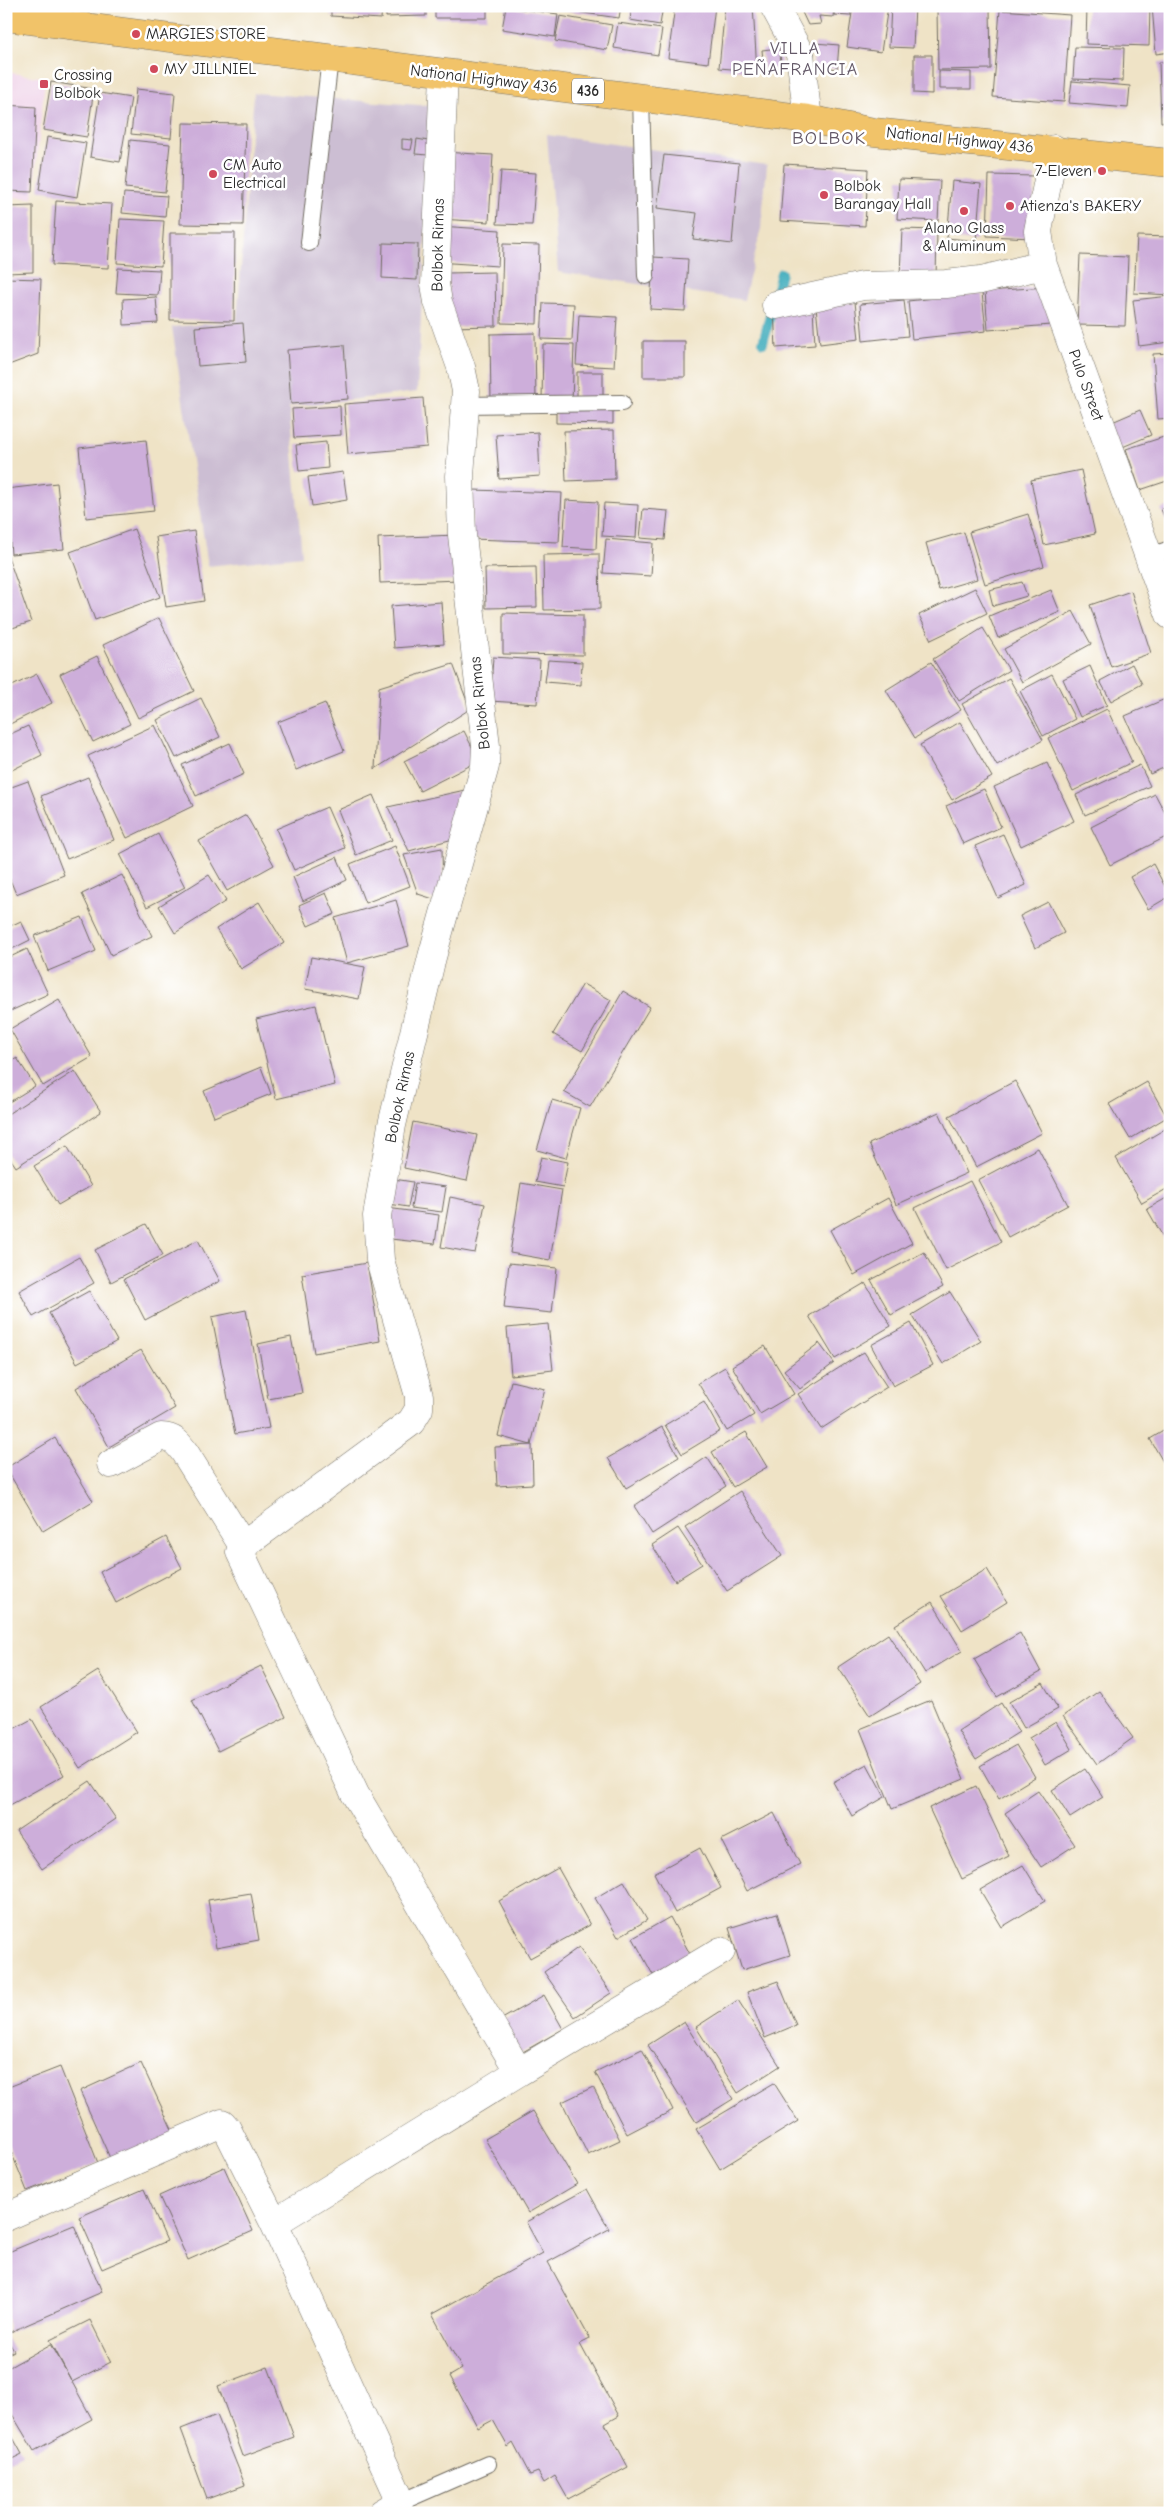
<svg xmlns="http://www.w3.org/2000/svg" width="1176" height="2519" font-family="'Comic Neue',sans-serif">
  <rect width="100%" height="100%" fill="#fff"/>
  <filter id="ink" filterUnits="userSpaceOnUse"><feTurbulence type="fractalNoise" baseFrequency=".02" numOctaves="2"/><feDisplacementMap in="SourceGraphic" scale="10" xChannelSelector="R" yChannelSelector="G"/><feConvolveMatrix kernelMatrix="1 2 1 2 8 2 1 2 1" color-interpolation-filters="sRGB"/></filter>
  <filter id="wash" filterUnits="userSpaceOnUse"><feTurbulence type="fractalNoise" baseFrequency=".0096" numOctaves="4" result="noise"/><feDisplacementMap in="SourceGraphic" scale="20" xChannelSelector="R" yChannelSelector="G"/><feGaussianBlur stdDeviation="1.12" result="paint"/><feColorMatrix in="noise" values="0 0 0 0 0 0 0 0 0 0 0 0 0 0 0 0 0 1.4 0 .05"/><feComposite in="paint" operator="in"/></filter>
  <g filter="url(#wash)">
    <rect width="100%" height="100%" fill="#efe3c6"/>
    <path fill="#eed0e7" d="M6,72L45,78L33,198L6,197Z"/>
    <path fill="#ccbed3" d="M254,93L432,106L417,392L289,407L302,556L208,566L172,327L237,321Z
      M547,135L767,165L761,229L744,300L558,272Z"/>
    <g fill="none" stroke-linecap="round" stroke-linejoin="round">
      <path stroke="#3dabbb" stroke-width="10" d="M763,343L781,273"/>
    </g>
    <g id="blocks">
      <path fill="#cdaeda" d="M293,6H323L322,10Z
        M331,6H382L381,19L331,16Z
        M386,6H426V16L386,17Z
        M435,6H487V18H435Z
        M563,6H621L619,18L562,10Z
        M632,6H663L660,25L630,20Z
        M675,6H715L708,63L668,58Z
        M725,6H753L757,71L719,68Z
        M799,6H834L833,17L819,16L821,24L808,25Z
        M835,6H851L850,16L834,15Z
        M853,6H888L881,52L847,47Z
        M891,6H915L913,48L889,47Z
        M1087,6H1150L1149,46L1086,44Z
        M1152,6H1170V52L1156,54Z
        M506,7L558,14L555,37L502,29Z
        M990,8L991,69L938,70L937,9Z
        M1000,10L1070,15L1064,102L993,97Z
        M560,16L612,25L607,50L555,41Z
        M618,23L662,29L658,55L614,48Z
        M815,43L839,45L837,69L813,66Z
        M1075,47L1124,48L1123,81L1073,79Z
        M779,48L782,68L764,70L762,50Z
        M914,55H932V94L914,93Z
        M1159,62H1170V121L1161,122Z
        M939,71L971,72V89H939Z
        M1072,81L1130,86L1128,108L1069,103Z
        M51,82L94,89L87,137L43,130Z
        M136,89L175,93L171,138L131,134Z
        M100,93L131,98L120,162L90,157Z
        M6,105L36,107L32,192L6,191Z
        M183,123L246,124L243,225L180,224Z
        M47,137L86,143L77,197L39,190Z
        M402,139L413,140L411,150L402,149Z
        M417,139L428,141V155L415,154Z
        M130,140L170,144L165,192L125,188Z
        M443,152L493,155L489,222L439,219Z
        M664,155L739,163L732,244L693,239L697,213L657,208Z
        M784,164L868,169L865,226L780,221Z
        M501,171L536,173L532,225L497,224Z
        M989,175L1035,176L1032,238L987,236Z
        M899,179L940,181L938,221L897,219Z
        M952,181L981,184L976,241L947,238Z
        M124,193L167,196L165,217L122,213Z
        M56,201L112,204L108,268L52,265Z
        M33,206V272L6,273V207Z
        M120,219L164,221L161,266L117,263Z
        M439,226L500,230L498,266L436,262Z
        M902,229L937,230L936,278L900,276Z
        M170,233H235L234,321L170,320Z
        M1137,236L1170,237V295L1134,293Z
        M383,243L418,244L417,280L382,278Z
        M503,244L539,245L537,324L501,323Z
        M1080,255L1128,257L1125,326L1077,325Z
        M653,257L688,259L685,311L650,309Z
        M118,268L160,270L158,295L116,293Z
        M495,272L496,326L449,327L448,273Z
        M6,278L41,279L38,354L6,366Z
        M1048,287L1051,325L988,330L985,291Z
        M982,293L986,331L912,339L908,301Z
        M1170,296V342L1139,346L1133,300Z
        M156,297L158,323L124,325L123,299Z
        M904,300L908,336L863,341L860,304Z
        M855,302L859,339L820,344L816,307Z
        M543,303L574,304L572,340L541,339Z
        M813,308L815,345L776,348L774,311Z
        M579,315L617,317L614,367L576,365Z
        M243,323L246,362L198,366L195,327Z
        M535,333L536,402H491L490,334Z
        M643,341H685V377H643Z
        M543,344L574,345L572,402L542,401Z
        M344,345L348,399L291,404L287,350Z
        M1170,353V418L1158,419L1153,354Z
        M577,372H603V402H577Z
        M423,398L427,447L348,454L344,404Z
        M340,406L341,435L294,438L292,409Z
        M556,406L613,407V424L556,423Z
        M1140,410L1151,435L1113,451L1103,426Z
        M614,430L615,479L566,481L564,431Z
        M538,432L540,476L499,479L496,435Z
        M1170,435V480L1140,490L1126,449Z
        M146,440L154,511L86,518L79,448Z
        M326,442L328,468L299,471L296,445Z
        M1081,470L1095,534L1044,545L1031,480Z
        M343,472L347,500L312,506L308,477Z
        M57,483L64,549L11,554L6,489Z
        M473,490L562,493L559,542L471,539Z
        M566,500L598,502L596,549L563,547Z
        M604,503L638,505L636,538L602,536Z
        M1170,506V531L1161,509Z
        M643,509L668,511L665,540L640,538Z
        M1028,514L1044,566L985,584L969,532Z
        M134,529L160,597L95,620L70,552Z
        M194,531L204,601L166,607L156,537Z
        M964,532L977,579L939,590L926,543Z
        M457,535L459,580L380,583L378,538Z
        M606,539L653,543L651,576L603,573Z
        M6,551L31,622L6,630Z
        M599,554L600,609L544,610L543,555Z
        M536,567L537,607L486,608L485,568Z
        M1022,582L1027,596L993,606L989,590Z
        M975,588L987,613L931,640L919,615Z
        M1051,590L1060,612L998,638L989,616Z
        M1131,591L1151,653L1111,667L1090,605Z
        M441,602L444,644L394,648L391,606Z
        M1073,611L1091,644L1022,682L1004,649Z
        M503,613L583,615V655L503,654Z
        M159,618L194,691L138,718L103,645Z
        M983,628L1009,670L959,701L933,659Z
        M97,656L130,724L93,742L60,674Z
        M493,657L540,660L537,704L490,701Z
        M548,660L582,662L581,685L545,682Z
        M931,662L961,710L915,738L886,690Z
        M453,664L470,709L375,769L379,687Z
        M1132,664L1142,684L1111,701L1100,681Z
        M1090,666L1107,705L1080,717L1063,679Z
        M37,674L52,703L6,726V689Z
        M1052,674L1075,719L1043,736L1020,691Z
        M1009,678L1043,740L997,766L962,704Z
        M1170,697V765L1150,774L1125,716Z
        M201,698L220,737L176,758L157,720Z
        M325,703L344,751L296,770L278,722Z
        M1107,709L1132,762L1073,791L1048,738Z
        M960,722L992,777L952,800L920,745Z
        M155,725L193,806L127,838L88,756Z
        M28,726L42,755L6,773V736Z
        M464,731L479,761L420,791L404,761Z
        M230,743L244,774L196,796L182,765Z
        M1047,763L1074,821L1021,846L994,787Z
        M1140,765L1150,786L1085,815L1076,795Z
        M88,777L114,840L67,859L41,796Z
        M28,781L64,875L16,894L6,870V789Z
        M474,788L464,836L409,851L388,807Z
        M984,789L1001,827L963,844L946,806Z
        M1155,794L1170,822V835L1110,865L1091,827Z
        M373,795L392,840L356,855L338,810Z
        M327,807L345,848L294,870L276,829Z
        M246,815L274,865L227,891L199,841Z
        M158,834L185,887L147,907L120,854Z
        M1003,834L1026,885L998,898L975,846Z
        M395,846L410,886L365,903L350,864Z
        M442,848L443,902L418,894L404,855Z
        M337,857L347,880L303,901L293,877Z
        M1153,864L1170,896L1148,909L1130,877Z
        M122,875L152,936L111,955L82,894Z
        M209,875L226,901L175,933L159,906Z
        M326,893L335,914L308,926L299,905Z
        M396,900L409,946L347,963L335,918Z
        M259,902L284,943L241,969L216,929Z
        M1048,902L1064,933L1035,948L1020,916Z
        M82,917L96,951L48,971L34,936Z
        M21,921L30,940L6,952V928Z
        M27,949L48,994L6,1013V959Z
        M311,957L365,967L359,999L305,989Z
        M583,984L611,1000L582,1051L553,1034Z
        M623,991L650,1007L590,1107L564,1092Z
        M59,1000L92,1057L43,1086L10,1029Z
        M316,1005L335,1085L276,1099L256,1019Z
        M17,1058L35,1086L6,1104V1065Z
        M261,1067L271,1094L214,1117L204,1091Z
        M75,1071L101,1112L16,1167L6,1152V1115Z
        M1015,1081L1042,1133L976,1167L949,1116Z
        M1147,1082L1167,1117L1130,1139L1109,1104Z
        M552,1100L580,1108L566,1158L537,1150Z
        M939,1112L967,1173L896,1205L869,1144Z
        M413,1122L477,1135L467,1181L404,1168Z
        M1170,1126V1187L1142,1203L1116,1158Z
        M67,1146L91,1186L58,1205L34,1166Z
        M1038,1148L1068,1205L1008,1237L978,1180Z
        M541,1157L568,1162L563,1187L535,1182Z
        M394,1179L413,1182L408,1207L389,1204Z
        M970,1181L1001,1242L946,1270L915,1208Z
        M415,1183L446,1187L442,1212L411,1208Z
        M521,1183L562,1190L550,1260L510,1253Z
        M1170,1196V1249L1147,1209Z
        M450,1197L485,1204L475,1253L441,1247Z
        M888,1198L912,1243L854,1275L830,1230Z
        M387,1208L439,1215L435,1244L382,1238Z
        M146,1224L163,1255L111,1282L95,1250Z
        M198,1240L220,1281L145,1320L124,1279Z
        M924,1252L943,1287L891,1315L871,1280Z
        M79,1257L94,1283L33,1317L19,1291Z
        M367,1263L380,1341L314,1353L302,1274Z
        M509,1263L557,1268L552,1313L504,1308Z
        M865,1283L891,1326L835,1359L809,1316Z
        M89,1291L117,1341L77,1363L49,1313Z
        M950,1292L981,1341L943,1364L912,1315Z
        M246,1310L269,1428L235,1434L212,1317Z
        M911,1323L933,1365L893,1386L871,1345Z
        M548,1324L553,1370L511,1375L507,1328Z
        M291,1337L302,1393L268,1399L258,1344Z
        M819,1343L834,1363L800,1389L784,1370Z
        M765,1346L794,1394L760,1414L732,1366Z
        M141,1350L175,1408L109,1447L76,1388Z
        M864,1352L887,1387L821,1429L798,1394Z
        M725,1367L754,1415L727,1431L698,1383Z
        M511,1381L545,1389L531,1445L498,1436Z
        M704,1402L720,1431L682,1454L665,1425Z
        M662,1427L679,1457L626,1488L608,1458Z
        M1170,1427V1474L1150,1439Z
        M746,1432L767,1467L733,1487L712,1452Z
        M55,1438L93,1501L43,1531L6,1468Z
        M532,1445L533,1484L497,1486L495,1447Z
        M707,1457L726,1486L652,1534L634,1506Z
        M740,1491L782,1556L727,1591L685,1527Z
        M678,1528L702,1564L675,1581L652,1545Z
        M166,1537L182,1568L116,1603L100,1572Z
        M987,1569L1007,1602L962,1630L941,1596Z
        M932,1602L962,1651L925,1673L895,1625Z
        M1020,1633L1041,1672L997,1697L974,1659Z
        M888,1634L920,1684L870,1716L838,1667Z
        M261,1666L286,1717L218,1751L192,1700Z
        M98,1671L137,1732L80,1768L41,1707Z
        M1043,1683L1058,1709L1024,1728L1009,1702Z
        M1099,1691L1133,1738L1097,1764L1063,1716Z
        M931,1700L964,1779L892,1809L860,1729Z
        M1001,1703L1019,1732L976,1759L958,1731Z
        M32,1719L64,1775L10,1805L6,1798V1733Z
        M1056,1722L1072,1749L1045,1765L1029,1738Z
        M1016,1745L1035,1777L999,1799L980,1766Z
        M867,1764L885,1797L852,1816L833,1782Z
        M1085,1769L1103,1797L1070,1818L1052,1790Z
        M90,1781L116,1819L42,1869L16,1831Z
        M976,1786L1009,1856L962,1879L929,1808Z
        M1038,1791L1075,1845L1041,1867L1005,1813Z
        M774,1813L800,1864L747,1891L721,1840Z
        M700,1848L721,1888L675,1913L654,1873Z
        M1023,1865L1045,1901L1002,1927L980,1890Z
        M558,1868L590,1925L530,1958L499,1901Z
        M624,1881L647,1920L618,1937L595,1898Z
        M251,1893L259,1940L216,1948L208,1900Z
        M777,1913L790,1955L742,1970L729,1928Z
        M670,1917L690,1954L653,1975L633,1938Z
        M579,1947L611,1993L575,2017L544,1972Z
        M778,1981L796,2025L765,2038L747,1992Z
        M544,1995L563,2029L521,2053L502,2019Z
        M738,2000L780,2066L738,2093L696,2027Z
        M684,2022L733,2099L696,2122L648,2045Z
        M642,2049L673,2110L627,2134L595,2072Z
        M141,2063L176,2138L114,2167L80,2091Z
        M60,2067L98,2163L27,2191L6,2139V2088Z
        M774,2083L798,2121L720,2169L696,2129Z
        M593,2087L620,2140L588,2155L562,2102Z
        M533,2111L577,2184L528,2213L485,2139Z
        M224,2167L253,2231L188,2260L159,2196Z
        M144,2189L167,2241L102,2269L79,2217Z
        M587,2189L609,2229L548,2262L590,2339L580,2344L619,2416L605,2424L628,2467L568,2499L555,2476L544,2483L538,2472L530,2475L513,2443L508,2447L493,2420L478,2428L450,2376L462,2369L432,2314L543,2253L526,2222Z
        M74,2225L102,2292L8,2333L6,2253Z
        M90,2320L111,2362L72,2382L92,2419L34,2451L6,2404V2369L51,2344L71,2380L50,2340Z
        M6,2337L14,2351L6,2355Z
        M268,2367L294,2437L243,2456L218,2386Z
        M217,2415L245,2485L207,2499L181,2429Z
        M6,2425L22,2454L6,2462Z"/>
    </g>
  </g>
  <g filter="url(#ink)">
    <use href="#blocks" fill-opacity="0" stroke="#706b61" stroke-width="1"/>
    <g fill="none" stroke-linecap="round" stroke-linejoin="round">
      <defs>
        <path id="lane" d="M641,98L646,276
          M309,243L330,58
          M465,405L622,403
          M1148,557L1170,549
          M399,2503L488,2464"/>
        <path id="street" d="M774,6L800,54L808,119
          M1054,149L1038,231L1043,265L1170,615
          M776,305L863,286L946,284L981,280L1043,265
          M111,1464L161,1437C173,1437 178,1443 185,1453L243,1546
          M519,2072L721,1951
          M6,2217L222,2123L227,2129L274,2223
          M382,2513L399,2503V2497L274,2223L519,2072L355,1794L240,1552L248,1542L411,1422L419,1409V1396L380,1260L377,1216L392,1125L432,957L485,766L486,746L462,535L460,476L466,391L461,367L438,302L435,284L444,74"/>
        <path id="primary" d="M6,17L808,119L874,132L1170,163"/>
      </defs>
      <use href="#lane" stroke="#706b61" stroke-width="18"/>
      <use href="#street" stroke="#706b61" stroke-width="29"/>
      <use href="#primary" stroke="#706b61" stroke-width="29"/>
      <use href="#lane" stroke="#fff" stroke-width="16"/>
      <use href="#street" stroke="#fff" stroke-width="28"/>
      <use href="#primary" stroke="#f1c369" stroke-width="28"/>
    </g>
  </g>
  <g fill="#d1495b" stroke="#fff" stroke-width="2">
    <circle cx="136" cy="34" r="5"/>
    <circle cx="154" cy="69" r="5"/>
    <rect x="39" y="79" width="10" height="10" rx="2.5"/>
    <circle cx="1102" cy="171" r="5"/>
    <circle cx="213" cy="174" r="5"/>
    <circle cx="824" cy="195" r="5"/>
    <circle cx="1010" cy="206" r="5"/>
    <circle cx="964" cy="211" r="5"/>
  </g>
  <g text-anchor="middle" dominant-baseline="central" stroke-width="5" stroke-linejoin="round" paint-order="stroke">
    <rect fill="#fff" stroke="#6b6b6b" stroke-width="1" x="572" y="78.5" width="32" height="25" rx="4"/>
    <g font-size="15" font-weight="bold" fill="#2b2b2b">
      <text x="588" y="91">436</text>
    </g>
    <g font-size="16" fill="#2b2b2b" stroke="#fff" text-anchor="start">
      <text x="146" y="34">MARGIES STORE</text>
      <text x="164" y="69">MY JILLNIEL</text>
      <text x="54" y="75">Crossing<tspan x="54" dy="18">Bolbok</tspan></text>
      <text x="223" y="165">CM Auto<tspan x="223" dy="18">Electrical</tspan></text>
      <text x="1092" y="171" text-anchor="end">7-Eleven</text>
      <text x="834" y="186">Bolbok<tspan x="834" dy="18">Barangay Hall</tspan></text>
      <text x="1020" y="206">Atienza's BAKERY</text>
      <text x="964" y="228" text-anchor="middle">Alano Glass<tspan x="964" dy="18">&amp; Aluminum</tspan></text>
    </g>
    <g font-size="16" fill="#2b2b2b" stroke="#fff">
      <text transform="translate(484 79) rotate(7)">National Highway 436</text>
      <text transform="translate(960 140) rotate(6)">National Highway 436</text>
      <text transform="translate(438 245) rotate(-89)">Bolbok Rimas</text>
      <text transform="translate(1086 385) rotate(70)">Pulo Street</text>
      <text transform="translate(480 703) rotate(-96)">Bolbok Rimas</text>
      <text transform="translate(400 1097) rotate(-78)">Bolbok Rimas</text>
    </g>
    <g font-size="18" letter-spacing="1" fill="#645968" stroke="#fff">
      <text x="795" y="48">VILLA<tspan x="795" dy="21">PEÑAFRANCIA</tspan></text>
    </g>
    <g font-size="19" letter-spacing="1" fill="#645968" stroke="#fff">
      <text x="829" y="138">BOLBOK</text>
    </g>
  </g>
  <rect width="1176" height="2519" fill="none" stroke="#fff" stroke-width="25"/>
</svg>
